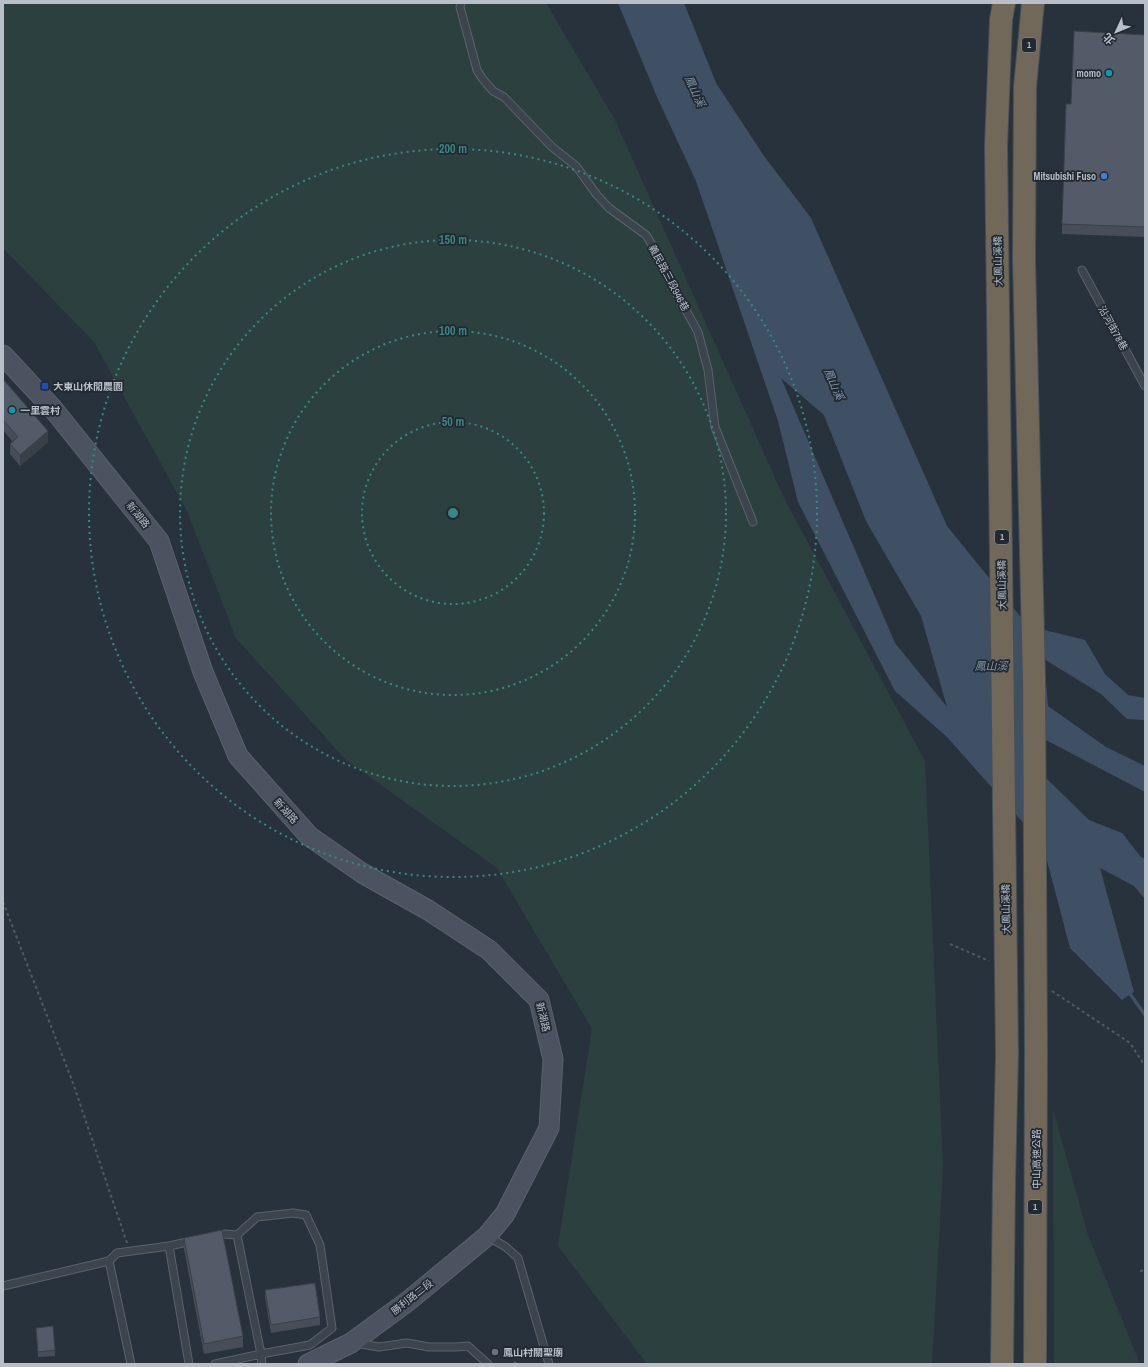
<svg xmlns="http://www.w3.org/2000/svg" width="1148" height="1367" font-family="'Archivo Narrow','Noto Sans TC',sans-serif">
  <rect width="100%" height="100%" fill="#28323d"/>
  <path fill="#2d4040" d="M3,3H546L615,120L784,498L925,761L943,1167L932,1364H647L558,1246L592,1029L497,868L346,760L236,638L187,511L94,342L3,248Z
    M1053,1109L1088,1235L1140,1364H1054Z"/>
  <path fill="#405064" fill-rule="evenodd" d="M618,3H684L716,83L764,156L811,218L947,526L1028,626L1085,640L1105,674L1128,695L1145,698V720L1127,719L1101,694L1044,659L1048,706L1106,747L1145,766V792L1044,739L1046,778L1089,820L1122,833L1141,857L1145,859V899L1134,886L1100,868L1134,992L1122,1000L1070,948L1043,845L947,737L895,691L798,502L778,421L696,181L657,97ZM781,378L824,415L866,521L921,616L947,707L895,643Z"/>
  <g fill="none" stroke-linecap="round" stroke-linejoin="round">
    <path stroke="#405064" stroke-width="3.5" d="M1128,991L1145,1015"/>
    <defs>
      <path id="lane" d="M461,3L460,7L477,70L482,78L493,91L504,97L552,147L576,166L597,195L609,208L646,235L651,243L673,287L698,332L708,370L715,427L753,522
        M1082,270L1145,386
        M214,1236L225,1234L237,1235L257,1217L293,1213L306,1215L320,1245L332,1328L310,1345L261,1354L262,1364
        M487,1236L506,1247L518,1258L549,1364
        M3,1286L109,1261
        M355,1343L379,1347L407,1343L429,1347H456L468,1346L488,1364
        M131,1364L109,1261L117,1253L169,1246
        M189,1364L169,1246L192,1241
        M215,1364L261,1354L237,1235"/>
      <path id="secondary" d="M3,355L54,410L159,541L203,672L238,756L309,836L362,873L428,910L489,950L539,1000L553,1059L549,1128L505,1214L487,1236L407,1302L351,1343L308,1364"/>
      <path id="highway" d="M1001,20L1004,3
        M1025,87L1033,3
        M1002,1364L1004,1181L1007,1054
        M1035,1364L1036,1050"/>
    </defs>
    <use href="#lane" stroke="#5a626b" stroke-width="9"/>
    <use href="#secondary" stroke="#5a626b" stroke-width="21"/>
    <use href="#highway" stroke="#474f58" stroke-width="24"/>
    <path stroke="#4c5d5f" stroke-width="2" stroke-dasharray="3 3" stroke-linecap="butt" d="M3,902L73,1083L127,1243
      M950,944L989,961
      M1052,991L1130,1043L1145,1066
      M1140,1271L1145,1270"/>
    <use href="#lane" stroke="#3c444d" stroke-width="7"/>
    <use href="#secondary" stroke="#4b5360" stroke-width="19"/>
    <use href="#highway" stroke="#72685a" stroke-width="22"/>
    <defs>
      <path id="highway-bridge" d="M1001,20L996,146L1007,1054
        M1025,87L1024,260L1034,679L1036,1050"/>
    </defs>
    <use href="#highway-bridge" stroke="#474f58" stroke-width="24" stroke-linecap="butt"/>
    <use href="#highway-bridge" stroke="#72685a" stroke-width="22"/>
  </g>
  <path fill="#474e59" d="M1145,35V237L1062,234V224L1071,104Z
    M3,379L48,442L20,466L10,454V444L12,441L3,430Z
    M184,1238L243,1336V1347L204,1354L184,1249Z
    M265,1290L320,1317V1325L271,1333L265,1298Z
    M36,1328L55,1350V1356L38,1357Z"/>
  <path fill="#394048" d="M48,431V442L20,466V455Z"/>
  <path fill="#525b67" stroke="#394048" d="M1074,31L1145,35V227L1062,224L1066,104H1071Z
    M3,379L48,431L20,455L10,444L18,437L3,420Z
    M222,1230L243,1336L204,1344L184,1238Z
    M315,1283L320,1317L271,1325L265,1290Z
    M53,1326L55,1350L38,1352L36,1328Z
    M515,1361L519,1364H512Z"/>
  <g fill="none" stroke="#398884" stroke-width="2" stroke-dasharray="2 4">
    <circle cx="453" cy="513" r="91"/>
    <circle cx="453" cy="513" r="182"/>
    <circle cx="453" cy="513" r="273"/>
    <circle cx="453" cy="513" r="364"/>
  </g>
  <g fill="#0f9aa8" stroke="#212932" stroke-width="1.5">
    <circle cx="1109" cy="73" r="4"/>
    <circle cx="12" cy="410" r="4"/>
  </g>
  <circle fill="#3f7fe0" stroke="#212932" stroke-width="1.5" cx="1104" cy="176" r="4"/>
  <rect fill="#1a4fb4" stroke="#212932" stroke-width="1.5" x="41" y="382" width="8" height="8" rx="2"/>
  <circle fill="#6b7280" stroke="#212932" stroke-width="1.5" cx="495" cy="1352" r="4"/>
  <g text-anchor="middle" dominant-baseline="central" stroke-width="3.5" stroke-linejoin="round" paint-order="stroke">
    <g fill="#212932" stroke="#8b929b" stroke-width="1">
      <rect x="1022" y="38" width="14" height="14" rx="3"/>
      <rect x="995" y="530" width="14" height="14" rx="3"/>
      <rect x="1028" y="1200" width="14" height="14" rx="3"/>
    </g>
    <g font-size="9" font-weight="bold" fill="#b8bfc8">
      <text x="1029" y="45">1</text>
      <text x="1002" y="537">1</text>
      <text x="1035" y="1207">1</text>
    </g>
    <g font-size="10" font-weight="bold" fill="#b8bfc8" stroke="#212932" text-anchor="start">
      <text x="1101" y="73" text-anchor="end">momo</text>
      <text x="1096" y="176" text-anchor="end">Mitsubishi Fuso</text>
      <text x="53" y="386">大東山休閒農園</text>
      <text x="20" y="410">一里雲村</text>
      <text x="503" y="1352">鳳山村關聖廟</text>
    </g>
    <g font-size="10" fill="#b8bfc8" stroke="#212932">
      <text transform="translate(998 261) rotate(-91)">大鳳山溪橋</text>
      <text transform="translate(669 278) rotate(62)">義民路三段946巷</text>
      <text transform="translate(1113 328) rotate(61)">沿河街78巷</text>
      <text transform="translate(138 515) rotate(51)">新湖路</text>
      <text transform="translate(1002 585) rotate(-91)">大鳳山溪橋</text>
      <text transform="translate(286 811) rotate(48)">新湖路</text>
      <text transform="translate(1006 909) rotate(-91)">大鳳山溪橋</text>
      <text transform="translate(543 1017) rotate(76)">新湖路</text>
      <text transform="translate(1036 1159) rotate(-90)">中山高速公路</text>
      <text transform="translate(412 1297) rotate(-38)">勝利路二段</text>
    </g>
    <g font-size="11" font-style="italic" fill="#8496ab" stroke="#212932">
      <text transform="translate(695 91) rotate(65)">鳳山溪</text>
      <text transform="translate(834 384) rotate(66)">鳳山溪</text>
      <text x="991" y="666">鳳山溪</text>
    </g>
  </g>
  <circle cx="453" cy="513" r="6" fill="#398884" stroke="#212932" stroke-width="2"/>
  <g font-size="12" text-anchor="middle" font-weight="bold" fill="#398884" stroke="#212932" stroke-width="3.5" stroke-linejoin="round" paint-order="stroke">
    <text x="453" y="153">200 m</text>
    <text x="453" y="244">150 m</text>
    <text x="453" y="335">100 m</text>
    <text x="453" y="426">50 m</text>
  </g>
  <rect width="1148" height="1367" fill="none" stroke="#b8bfc8" stroke-width="8"/>
  <g transform="translate(1116 32) rotate(226)" stroke="#212932" stroke-width="3" paint-order="stroke">
  <path d="M0-3L7 15L0 10L-7 15Z" fill="#b8bfc8"/>
  <text y="-6" font-size="11" font-weight="bold" text-anchor="middle" fill="#b8bfc8">北</text>
  </g>
</svg>
